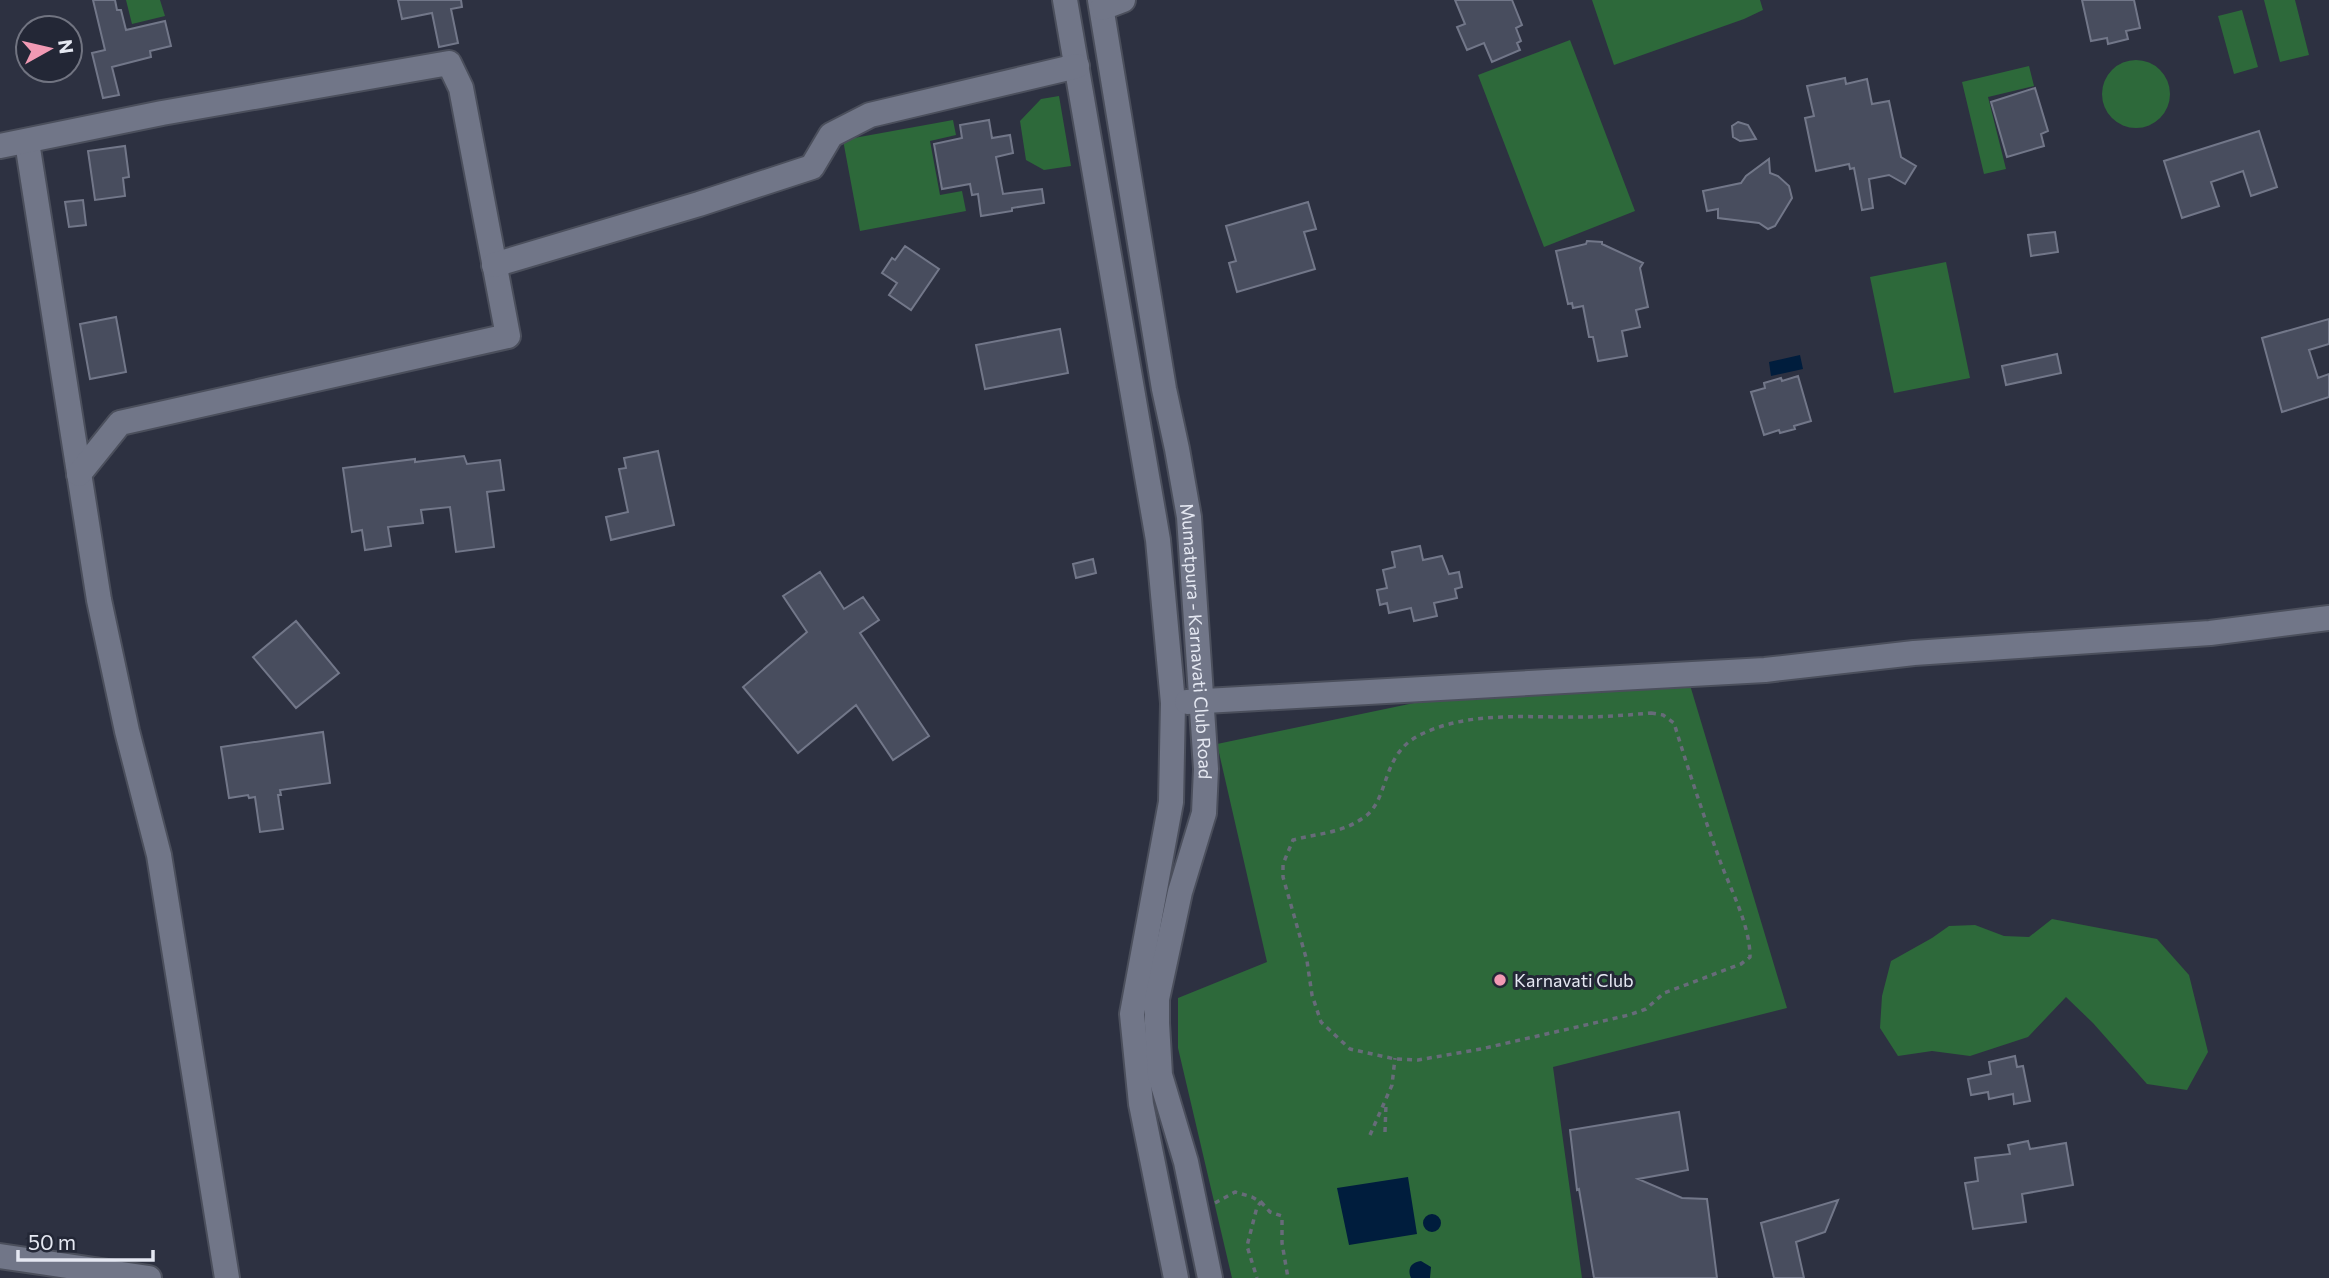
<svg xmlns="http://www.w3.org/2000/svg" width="2329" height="1278" font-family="Commissioner,sans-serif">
  <rect width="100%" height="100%" fill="#2d3141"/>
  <path fill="#2d693a" d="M126,0H160L165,16L132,24Z
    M1592,0H1760L1763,10L1744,19L1614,65Z
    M2264,0H2295L2309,55L2280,62Z
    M2242,10L2258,67L2234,74L2218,16Z
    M1570,40L1635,211L1544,247L1478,75Z
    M2102 94a34 34 0 1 1 68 0a34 34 0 1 1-68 0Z
    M2029,66L2034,86L1988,97L2006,169L1984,174L1962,82Z
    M1059,96L1071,166L1044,170L1026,160L1020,121L1041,99Z
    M953,120L956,135L930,141L940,195L962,191L966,211L860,231L843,140Z
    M1946,262L1970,378L1894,393L1870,277Z
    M1690,685L1787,1008L1553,1067L1582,1278H1232L1178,1048V998L1267,962L1217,744L1438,698Z
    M2052,919L2157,939L2189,975L2208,1052L2187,1090L2147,1084L2093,1023L2066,997L2028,1037L1970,1056L1932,1051L1898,1056L1880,1028L1882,996L1891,961L1932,938L1949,926L1975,925L2004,936L2029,937Z"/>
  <path fill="#001d3d" d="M1800,355L1803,369L1771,376L1769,362Z
    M1408,1177L1417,1234L1349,1245L1337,1188Z
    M1423 1223a9 9 0 1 1 18 0a9 9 0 1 1-18 0Z
    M1421,1261L1431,1267L1430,1278H1411C1407,1269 1411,1262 1421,1261Z"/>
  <path fill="#484d5e" stroke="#727789" stroke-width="2" d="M93,0H115L117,10H121L126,30L165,21L171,46L150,51L151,57L112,67L119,95L103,98L92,53L105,50Z
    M398,0H461L462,7L451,9L458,43L439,47L432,13L402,19Z
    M1455,0H1512L1522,25L1516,28L1521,41L1517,43L1520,50L1492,62L1484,43L1467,50L1457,27L1465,24Z
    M2082,0H2134L2140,28L2126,31L2128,39L2108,44L2107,38L2091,41Z
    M1845,78L1846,84L1867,79L1872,104L1889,101L1901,157L1916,166L1905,184L1889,175L1869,179L1873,208L1862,210L1854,168L1850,169L1849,164L1816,171L1805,118L1814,116L1807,86Z
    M2035,88L2048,131L2041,134L2044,146L2007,157L1991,102Z
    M989,120L992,138L1010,135L1013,153L996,157L1003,194L1042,189L1044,203L1012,208V211L981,216L978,194L972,195L970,184L942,189L934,144L962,138L960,125Z
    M1738,122L1748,125L1756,139L1740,141L1733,137L1732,126Z
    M2259,131L2277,187L2251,196L2243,171L2211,182L2219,206L2182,218L2164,161Z
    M125,146L129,177L123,178L125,196L95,200L88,151Z
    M1769,159L1770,173L1778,176L1789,186L1792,198L1775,226L1768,229L1759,223L1718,218V209L1707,211L1703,191L1741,183L1746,176Z
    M83,200L86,225L69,227L65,202Z
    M1308,202L1316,229L1304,232L1315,269L1237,292L1229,263L1236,261L1226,226Z
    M2055,232L2058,252L2031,256L2028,235Z
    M1587,241L1602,242V244L1643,263L1640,268L1648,307L1636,310L1640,327L1622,331L1627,356L1598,361L1593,337H1589L1583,306L1573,308L1572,303L1568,304L1556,251L1586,244Z
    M905,246L939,269L911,310L889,295L897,283L882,273L892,258L895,260Z
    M116,317L126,372L90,379L80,324Z
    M2329,319V344L2309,350L2318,378L2329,374V397L2282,412L2262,338Z
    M1060,329L1068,373L985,389L976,345Z
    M2057,354L2061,373L2006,385L2002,366Z
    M1798,376L1811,421L1794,426L1795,429L1780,433L1779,430L1764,435L1751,392L1765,388L1764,383L1781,378L1782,381Z
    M658,451L674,525L611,540L606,517L628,512L619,469L626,468L624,458Z
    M464,456L467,464L500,460L504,490L487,492L494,547L456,552L450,507L421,510L423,523L388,527L391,546L365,550L362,530L352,532L343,468L415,459V462Z
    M1420,546L1423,560L1442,556L1449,574L1459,572L1462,587L1455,589L1457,598L1434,603L1437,616L1414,621L1411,608L1389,613L1387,603L1380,605L1377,590L1387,588L1383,570L1395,567L1392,552Z
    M1093,559L1096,573L1076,578L1073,564Z
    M820,572L844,609L863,597L879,620L860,633L929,736L893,760L856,705L798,753L743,687L807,632L783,596Z
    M296,621L339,673L296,708L253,657Z
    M323,732L330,783L280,790L281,795H278L283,829L260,832L255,797L249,798L248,795L229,798L221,747Z
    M2015,1056L2017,1067L2023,1066L2030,1101L2014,1104L2013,1094L1989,1099L1988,1092L1971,1095L1968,1079L1991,1074L1989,1062Z
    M1679,1112L1688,1170L1638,1179L1682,1198L1707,1199L1717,1278H1594L1579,1189L1577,1190L1570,1130Z
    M2028,1141L2030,1149L2066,1143L2073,1185L2022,1194L2026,1222L1973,1229L1965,1183L1978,1181L1975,1158L2010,1154L2008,1145Z
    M1838,1200L1825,1232L1796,1242L1804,1278H1774L1761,1223Z"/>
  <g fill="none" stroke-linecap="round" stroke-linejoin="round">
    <defs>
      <g id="minor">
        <path d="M1065,0L1158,540L1173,703L1171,802L1132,1014L1141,1104L1176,1278"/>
        <path id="s1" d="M1100,0L1164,389L1177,449L1189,517L1206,769L1204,813L1180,892L1157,999V1023L1160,1075L1186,1162L1210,1278"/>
        <path d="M1102,8L1123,0"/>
        <path d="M27,142L99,600L127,731L159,855L227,1278"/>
        <path d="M0,146L162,113L449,63L461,88L508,336L120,423L79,474"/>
        <path d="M494,265L699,204L812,167L831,135L870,115L1077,66"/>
        <path d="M1187,702L1765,670L1914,653L2210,633L2329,618"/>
        <path d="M0,1256L149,1278"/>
      </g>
    </defs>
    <use href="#minor" stroke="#4b4f5c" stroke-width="28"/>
    <path stroke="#676b79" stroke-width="3.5" stroke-dasharray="5 5" stroke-linecap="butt" d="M1651,713L1663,715L1674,723C1688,769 1703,814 1719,858C1730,889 1750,924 1750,957L1741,964L1664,993L1646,1009L1629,1015L1481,1049L1418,1060L1395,1059L1350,1049L1321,1022L1312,995L1307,961L1283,877V864L1293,840C1318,833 1340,834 1363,818C1390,801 1380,756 1418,736C1467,710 1529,718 1581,717C1604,717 1628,715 1651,713Z
      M1385,1132L1386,1104
      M1370,1135L1392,1085L1395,1058
      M1261,1202L1270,1212L1282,1216V1243L1288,1278
      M1215,1203L1235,1192L1252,1197L1261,1202L1257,1207L1247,1246L1257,1278"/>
    <use href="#minor" stroke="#717688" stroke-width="24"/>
  </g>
  <circle fill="#f19ab4" stroke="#232736" stroke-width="2.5" cx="1500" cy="980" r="7"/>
  <g text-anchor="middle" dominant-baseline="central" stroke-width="6" stroke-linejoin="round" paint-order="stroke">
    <g font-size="18" fill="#e5e8f2" stroke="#232736">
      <text stroke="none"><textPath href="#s1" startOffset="649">Mumatpura - Karnavati Club Road</textPath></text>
    </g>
    <g font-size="18" fill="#e5e8f2" stroke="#232736" text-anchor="start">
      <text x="1514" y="980">Karnavati Club</text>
    </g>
  </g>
  <g transform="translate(49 49) rotate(82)"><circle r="33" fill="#232736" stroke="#717481" stroke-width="2"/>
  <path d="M0-5L12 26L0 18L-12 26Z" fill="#f19ab4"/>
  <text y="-10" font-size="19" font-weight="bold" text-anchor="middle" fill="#e5e8f2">N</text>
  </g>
  <path d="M18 1250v10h135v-10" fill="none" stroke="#e5e8f2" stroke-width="3.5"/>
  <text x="28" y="1250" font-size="21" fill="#e5e8f2" stroke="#232736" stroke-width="5" paint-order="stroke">50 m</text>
</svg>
